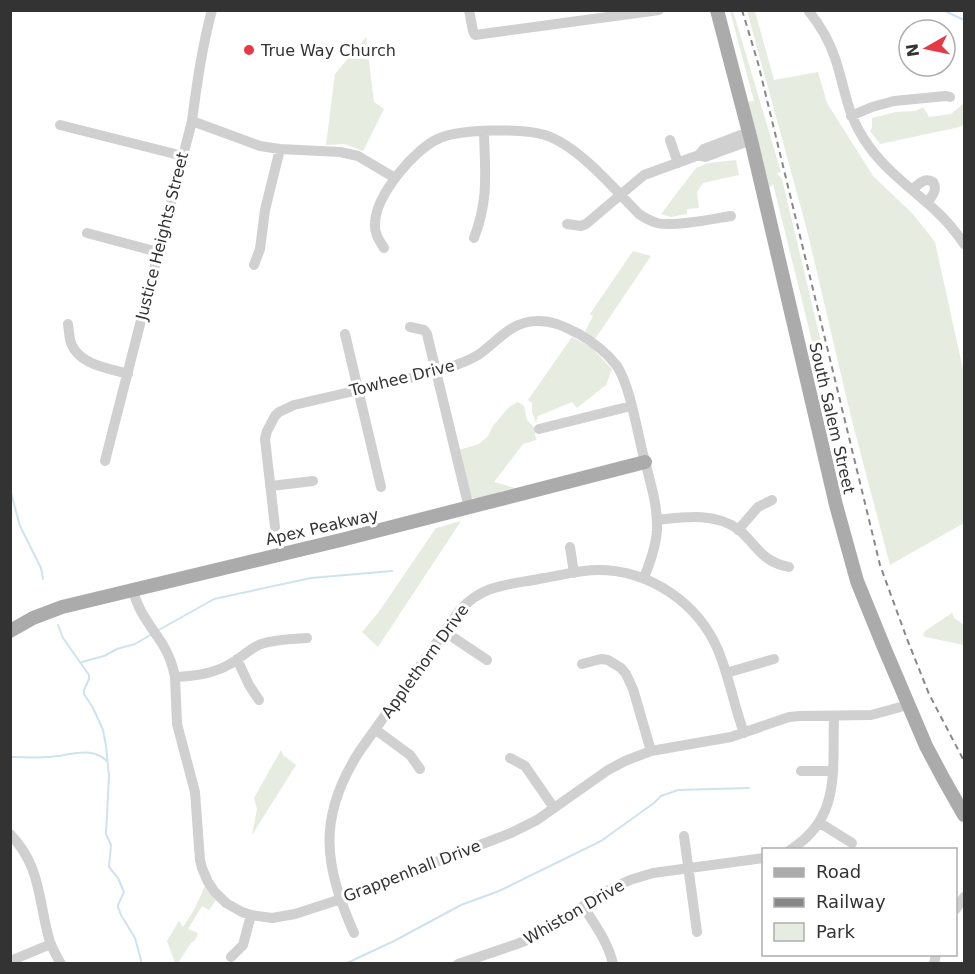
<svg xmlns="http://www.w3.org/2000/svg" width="975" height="974" font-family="'DejaVu Sans',sans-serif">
  <rect width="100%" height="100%" fill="#fff"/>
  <path fill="#e6ecdf" d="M730,11H733L781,172L777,173L782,179L821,342L815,353L773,184L767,191L746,102L754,101Z
    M747,11H755L774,80L818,72L827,103L873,176L912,213L935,242L964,374V523L890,565L851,417L807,230Z
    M366,37L374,102L384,109L363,151L345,144L326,145L335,74Z
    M964,103V124L960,127L880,144L870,131L872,128V118L896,112L916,111L923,107L929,117L951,114Z
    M736,160L739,175L703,183L697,192L699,208L687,209V214L671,217L661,214L696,168L708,163Z
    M633,251L651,256L595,339L584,334L593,316L590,314Z
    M572,337L592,348L612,369L606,385L577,408L572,402L538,416L536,423L532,412V403L528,400Z
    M518,402L524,406L527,420L534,427L536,440L523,444L494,482L515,488L502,491L483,498H472L468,492L459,450L479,444L488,436L493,426L509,407Z
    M461,521L378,647L362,632L378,613L436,528Z
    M952,613L954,618L964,625V645L925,637L923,635L925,631Z
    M281,750L283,755L296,765L252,835L257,809L254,798Z
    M205,886L216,900L209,910L202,906L188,929L198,933L195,940L191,943L178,963H175L167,941L179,921L183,927L194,910Z"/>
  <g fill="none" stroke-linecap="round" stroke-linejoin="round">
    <path stroke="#cfe2ee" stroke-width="2" d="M943,10L964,20
      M10,489L20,526L41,568L43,579
      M58,625L63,638L89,675V679L84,690V694L93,708L103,730L106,746L109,776L106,834L111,845L109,867L118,878L124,892L118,905V907L121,915L135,938L142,964
      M157,631L214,599L311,578L392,571
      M82,662L104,656L117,649L135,644L152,634
      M10,757C23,757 36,758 49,757C69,756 90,745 107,761
      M345,964L394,941L461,905L499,891L601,841L654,803L661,796L678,790L749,788"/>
    <path stroke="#d0d0d0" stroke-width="10" d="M469,10L473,31L475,35L659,10
      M808,10C820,25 829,40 835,58C845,87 846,112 864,139C882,168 910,187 935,210C946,220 956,232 964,244
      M851,116L872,107L894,101L946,96L950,97
      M192,121L260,146L280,149L340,152L358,156L395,178
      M60,125L183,156
      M670,140L678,163
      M699,155L705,157L751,140
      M912,190C919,184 924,177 933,182C938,190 932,196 927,203
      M567,224L581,226L586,224L644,175L699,155L704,149L749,132
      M87,233L158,252
      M474,238C489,200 485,171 484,132
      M384,248C379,240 374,233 375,223C376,195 415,148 440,138C461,129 523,128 545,135C579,146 614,189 639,214C645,218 650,221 657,223C674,227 712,219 731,216
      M254,265L260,249L265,210L280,149
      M68,324C69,330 69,337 71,343C79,365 108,368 128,374
      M410,327L424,330L427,334L469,508
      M345,334L381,487
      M539,429L631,406
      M105,461L192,121C197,83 202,47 212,10
      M271,486L313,481
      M657,520C684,517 714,512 738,529C751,539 760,557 776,563C780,565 785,566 789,567
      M275,527L265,439L267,431L275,416L279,412L294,405L436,372C450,367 465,363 478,355C497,342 510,322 536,321C552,320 565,327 579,334C593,342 607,353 617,366C630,386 637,430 643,454C649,478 658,504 657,530C656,546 650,562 644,578
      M738,530L758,507L772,500
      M570,547L574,573
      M133,589C137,611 152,627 163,645C169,655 173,666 175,677L177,724L195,792L200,860L202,868L208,882L215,892L226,903L242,912L251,915L272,918L295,914L341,899L511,833L537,820L608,770L625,761L651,751L731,737L789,717L800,716L871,715L908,705
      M445,632L487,660
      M237,659L249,685L259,700
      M582,664L601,659L608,660L621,668L626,674L633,689L651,751
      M726,673L774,659
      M175,677C195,676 213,674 230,664C241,658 249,649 261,644C276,639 292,639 307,638
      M376,730L410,755L420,769
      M510,758L525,766L554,808
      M801,771H832
      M820,823L852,843
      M10,834C42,867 38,902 50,942C53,950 57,957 61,964
      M684,836L697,932
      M790,850C842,818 832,769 834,716
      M583,906C595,925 608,942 613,964
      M956,909L964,897
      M354,933C324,865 317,818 359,752L460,610C484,583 511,585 544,578C562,575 580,570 598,570C650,570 698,603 718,650C729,676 734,706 744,733
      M231,957L243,945L251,915
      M10,961L51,944
      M458,964L517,944L537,936L605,892L630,880L653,873L764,858
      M934,964L936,954"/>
    <path stroke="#ababab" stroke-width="14" d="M717,10L751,140L836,505L857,581L883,645L926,746L943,778L964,815
      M10,631L33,618L62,607L345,539L645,462"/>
    <path stroke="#888" stroke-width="2" stroke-dasharray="6 4.5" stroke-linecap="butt" d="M742,10L758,63L880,565L907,639L929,694L964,761"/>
  </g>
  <circle fill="#e63946" stroke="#fff" stroke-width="2" cx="249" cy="50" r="6"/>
  <g text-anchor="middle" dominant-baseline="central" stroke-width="6" stroke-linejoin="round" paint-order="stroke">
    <g font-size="16" fill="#333" stroke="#fff" text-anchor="start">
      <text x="261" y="50">True Way Church</text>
    </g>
    <g font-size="16" fill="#333" stroke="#fff">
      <text transform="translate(162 236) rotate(-76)">Justice Heights Street</text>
      <text transform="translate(402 378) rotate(-14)">Towhee Drive</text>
      <text transform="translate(832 418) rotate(77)">South Salem Street</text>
      <text transform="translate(322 527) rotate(-13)">Apex Peakway</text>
      <text transform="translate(425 661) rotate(-54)">Applethorn Drive</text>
      <text transform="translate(412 871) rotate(-21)">Grappenhall Drive</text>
      <text transform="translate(574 912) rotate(-30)">Whiston Drive</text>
    </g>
  </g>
  <rect width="975" height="974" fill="none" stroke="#333333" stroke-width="24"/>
  <rect x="762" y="848" width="195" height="108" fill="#ffffff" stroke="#adadad" stroke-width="1.5"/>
  <rect x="774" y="868" width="30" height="9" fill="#ababab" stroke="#adadad" stroke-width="1.5"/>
  <text x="816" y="878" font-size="18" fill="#333333">Road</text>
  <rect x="774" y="898" width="30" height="9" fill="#888888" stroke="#adadad" stroke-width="1.5"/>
  <text x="816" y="908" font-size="18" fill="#333333">Railway</text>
  <rect x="774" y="923" width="30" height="18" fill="#e6ecdf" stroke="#adadad" stroke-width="1.5"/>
  <text x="816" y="938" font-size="18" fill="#333333">Park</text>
  <g transform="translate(927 48) rotate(261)"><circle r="28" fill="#ffffff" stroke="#adadad" stroke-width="1.5"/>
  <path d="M0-4.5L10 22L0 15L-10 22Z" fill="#e63946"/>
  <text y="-9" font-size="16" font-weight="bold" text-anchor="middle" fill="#333333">N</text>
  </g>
</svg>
